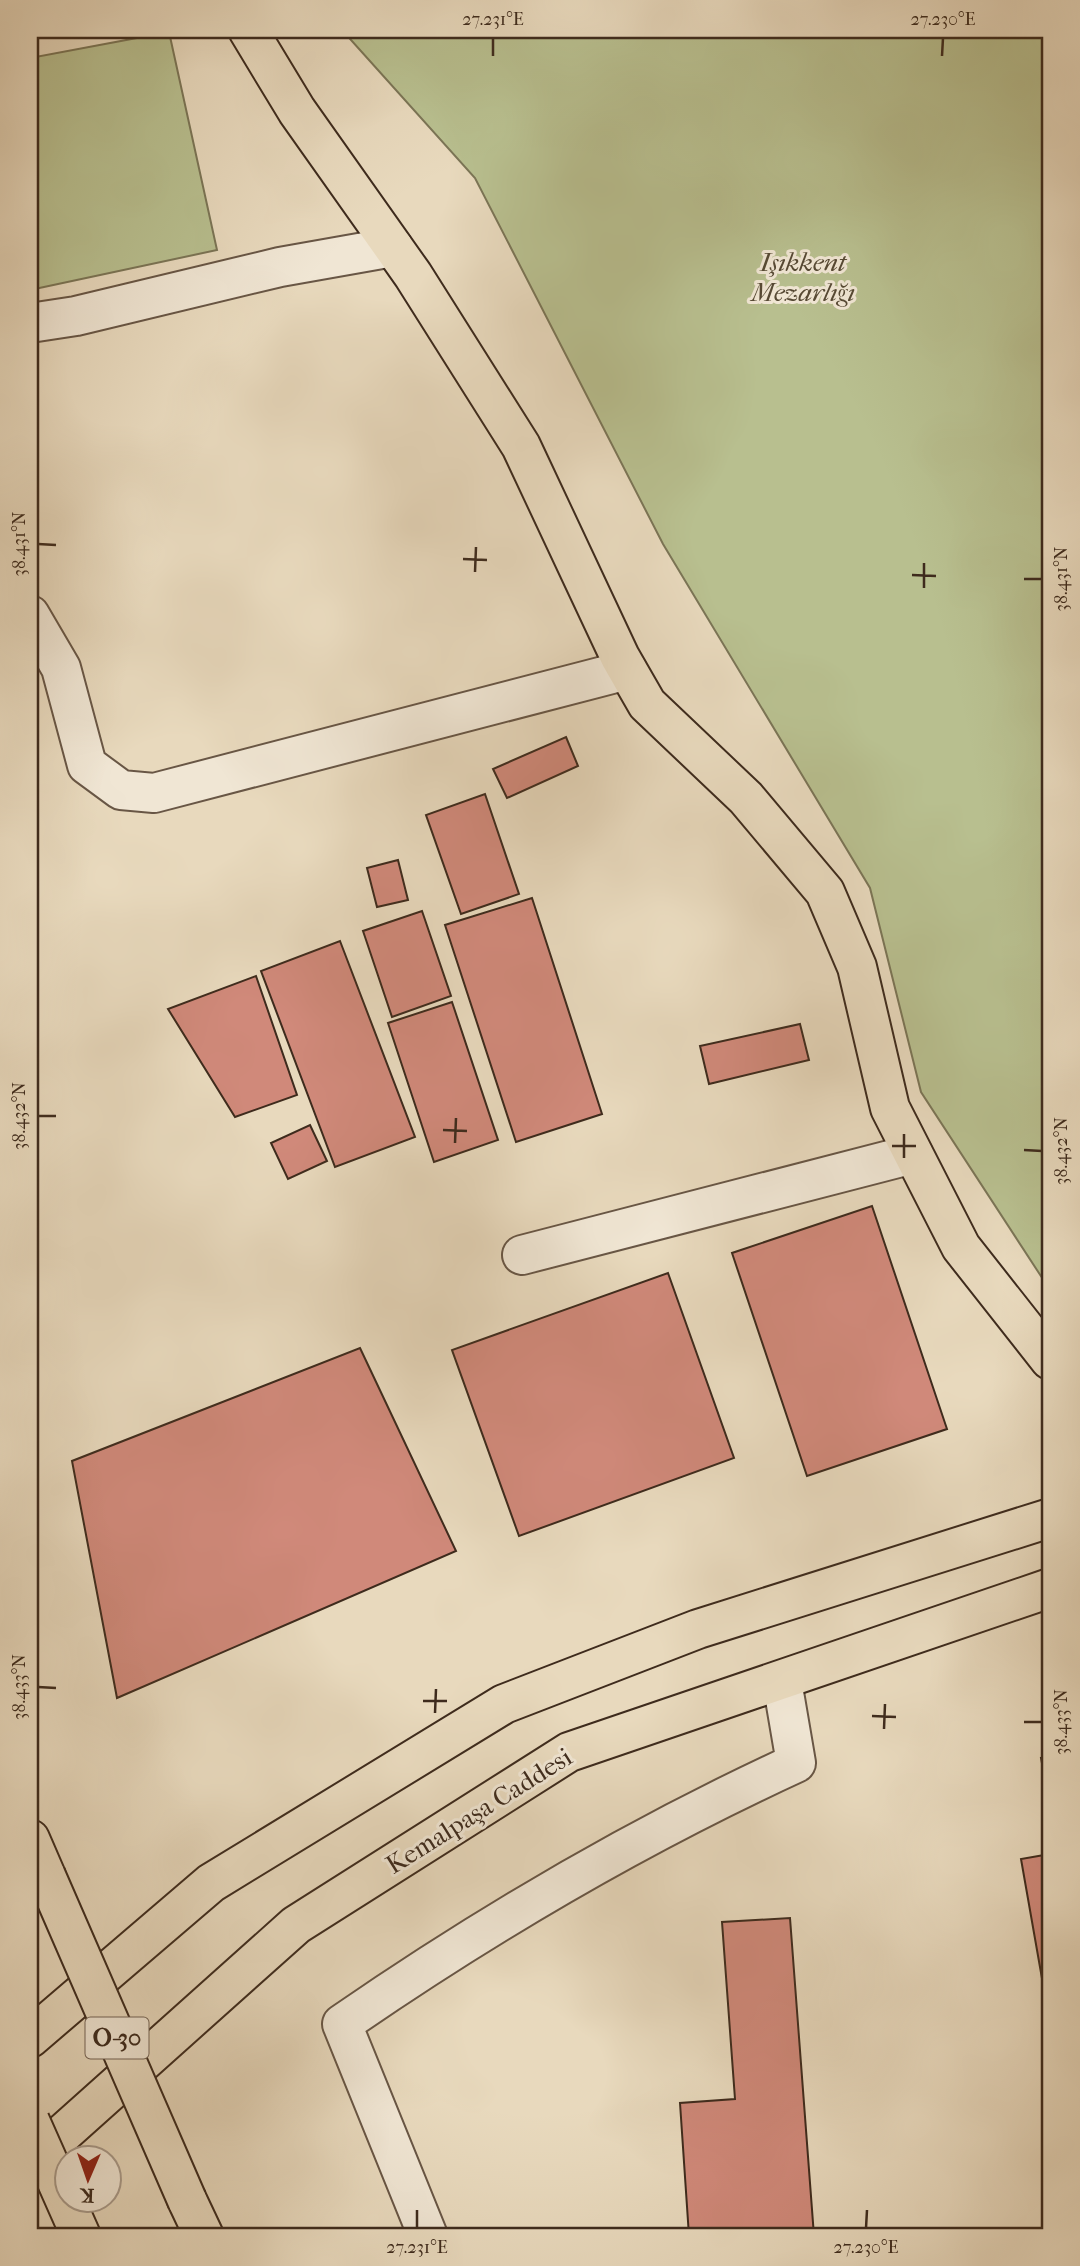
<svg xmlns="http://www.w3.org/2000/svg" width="1080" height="2266" font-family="'IM FELL French Canon',serif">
  <rect width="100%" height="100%" fill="#e8d9bd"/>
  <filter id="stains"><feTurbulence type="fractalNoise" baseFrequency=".00286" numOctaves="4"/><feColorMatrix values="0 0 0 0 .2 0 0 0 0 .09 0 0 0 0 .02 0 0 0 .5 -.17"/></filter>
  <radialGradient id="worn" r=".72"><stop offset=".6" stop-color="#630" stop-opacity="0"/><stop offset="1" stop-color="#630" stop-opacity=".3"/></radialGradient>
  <path fill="#b8bf8f" stroke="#7b7556" stroke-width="2" d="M342,30H1050V1290L921,1092L870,888L663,544L475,178Z
    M169,32L217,250L30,290V58Z"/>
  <path fill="#d0897a" stroke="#3e2b1d" stroke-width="2" d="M566,737L578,766L507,798L493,769Z
    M485,794L519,894L461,914L426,815Z
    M398,860L408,900L377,907L367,868Z
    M532,898L602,1114L516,1142L445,925Z
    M422,911L451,996L392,1017L363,931Z
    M340,941L415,1137L335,1167L261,971Z
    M256,976L297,1095L235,1117L168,1009Z
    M452,1002L498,1140L434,1162L388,1023Z
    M800,1024L809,1060L709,1084L700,1046Z
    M310,1125L327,1161L288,1179L271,1143Z
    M872,1206L947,1429L807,1476L732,1253Z
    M668,1273L734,1458L519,1536L452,1350Z
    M360,1348L456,1551L117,1698L72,1461Z
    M1050,1757V1808L1041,1758Z
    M1050,1854V2024L1021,1859Z
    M790,1918L814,2236H689L680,2103L735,2099L722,1922Z"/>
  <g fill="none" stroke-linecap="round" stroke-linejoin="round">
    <defs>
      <path id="minor" d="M30,323L76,316L280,267L393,247
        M30,615L61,668L87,765L121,790L154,793L627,670
        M522,1255L913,1154
        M428,2236L342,2024C487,1924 635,1837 796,1763L782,1681"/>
      <path id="major" d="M248,30L297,111L413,275L521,446L620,657L647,704L746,798L825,892L857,967L890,1108L961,1247L1050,1360
        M30,2038L211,1883L504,1704L698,1629L1050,1518
        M30,2163L296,1925L569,1752L1050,1588"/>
      <path id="highway" d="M30,1839L46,1876
        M187,2200L204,2236"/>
    </defs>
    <use href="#minor" stroke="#685645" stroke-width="42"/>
    <use href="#major" stroke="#3e2b1d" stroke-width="42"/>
    <use href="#highway" stroke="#3e2b1d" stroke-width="42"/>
    <use href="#minor" stroke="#f0e6d4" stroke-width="38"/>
    <use href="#major" stroke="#e8d9bd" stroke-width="38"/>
    <use href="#highway" stroke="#e8d9bd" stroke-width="38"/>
    <defs>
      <path id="highway-bridge" d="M46,1876L187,2200
        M30,2121L81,2236"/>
    </defs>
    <use href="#highway-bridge" stroke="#3e2b1d" stroke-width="42" stroke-linecap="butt"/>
    <use href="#highway-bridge" stroke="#e8d9bd" stroke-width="38"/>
  </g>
  <path fill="none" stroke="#3e2b1d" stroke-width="2.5" d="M493,56V38M942,56L943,38M38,544L56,545M463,559L487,560M475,572L476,547M912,575L936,576M1024,579H1042M924,588V563M38,1116H56M443,1130L467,1131M455,1143L456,1118M892,1146H916M1024,1150L1042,1151M904,1158V1134M38,1687L56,1688M423,1701H447M435,1713L436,1689M872,1716L896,1717M1024,1722H1042M884,1729L885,1704M417,2228V2210M866,2228L867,2210"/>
  <g text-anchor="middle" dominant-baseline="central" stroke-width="6" stroke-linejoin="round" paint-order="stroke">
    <rect fill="#f0e6d4" stroke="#736354" stroke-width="2" x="85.5" y="2017.5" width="63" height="41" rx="5"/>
    <g font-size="24" font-weight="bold" fill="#3e2b1d">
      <text x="117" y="2038">O-30</text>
    </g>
    <g font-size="26" font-style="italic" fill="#564934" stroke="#f0e6d4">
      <text x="803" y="262">Işıkkent<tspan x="803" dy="30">Mezarlığı</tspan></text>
    </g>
    <g font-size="26" fill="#3e2b1d" stroke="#f0e6d4">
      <text transform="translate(479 1811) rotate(-32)">Kemalpaşa Caddesi</text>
    </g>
  </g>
  <rect width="1080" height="2266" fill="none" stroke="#e8d9bd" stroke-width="77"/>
  <g transform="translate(88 2179) rotate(182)"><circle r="33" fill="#f0e6d4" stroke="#a99b8b" stroke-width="2"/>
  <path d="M0-5L12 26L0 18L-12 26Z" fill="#8f2418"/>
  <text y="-10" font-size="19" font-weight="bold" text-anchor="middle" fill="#3e2b1d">K</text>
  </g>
  <rect x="38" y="38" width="1004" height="2190" fill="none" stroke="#3e2b1d" stroke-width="2.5"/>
  <g font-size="18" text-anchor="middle" fill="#3e2b1d">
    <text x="493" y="25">27.231°E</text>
    <text x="943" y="25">27.230°E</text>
    <text transform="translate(19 544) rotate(-90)" y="6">38.431°N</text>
    <text transform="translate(1061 579) rotate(-90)" y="6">38.431°N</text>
    <text transform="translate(19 1116) rotate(-90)" y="6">38.432°N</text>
    <text transform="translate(1061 1151) rotate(-90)" y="6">38.432°N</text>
    <text transform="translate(19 1687) rotate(-90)" y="6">38.433°N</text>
    <text transform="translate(1061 1722) rotate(-90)" y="6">38.433°N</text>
    <text x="417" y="2253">27.231°E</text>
    <text x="866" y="2253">27.230°E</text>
  </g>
  <rect width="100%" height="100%" filter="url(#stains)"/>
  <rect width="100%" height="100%" fill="url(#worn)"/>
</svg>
